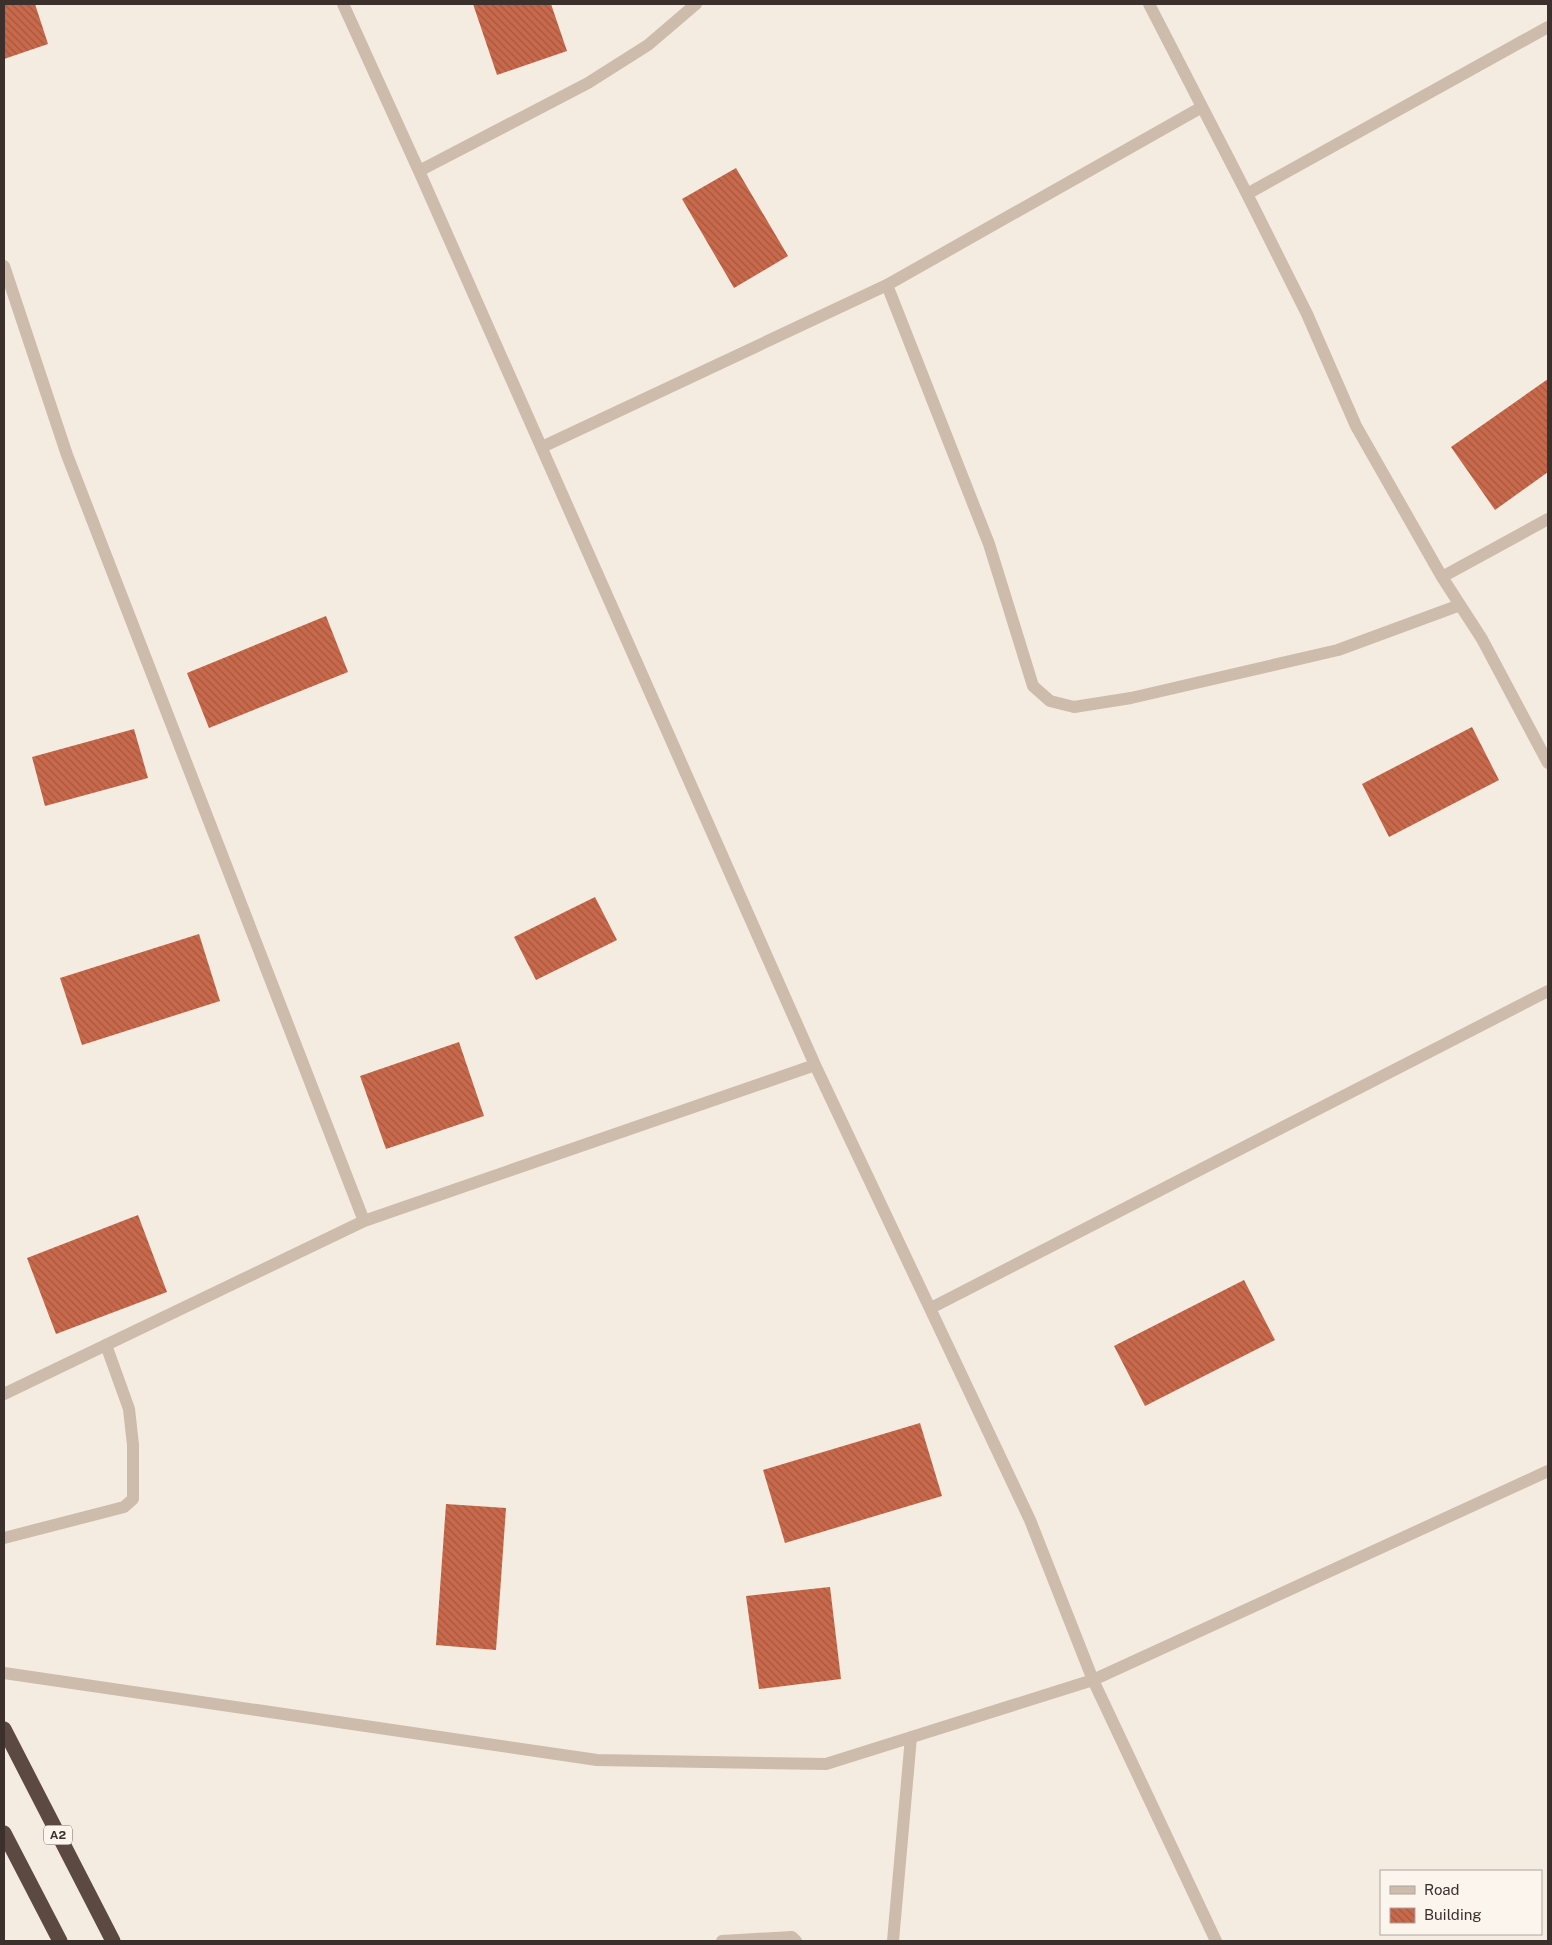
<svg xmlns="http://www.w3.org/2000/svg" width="1552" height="1945" font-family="'Public Sans',sans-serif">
  <defs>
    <pattern id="building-back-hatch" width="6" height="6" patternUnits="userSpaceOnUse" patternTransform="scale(1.25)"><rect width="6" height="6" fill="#c8694b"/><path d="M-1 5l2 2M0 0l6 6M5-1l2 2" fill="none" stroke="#a4573f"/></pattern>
  </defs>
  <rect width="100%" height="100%" fill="#f4ebe1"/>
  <path fill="url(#building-back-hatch)" d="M4,4H35L48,44L4,59Z
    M473,4H551L567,51L497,75Z
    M736,168L788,256L734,288L682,199Z
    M1548,379V472L1495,510L1451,447Z
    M326,616L348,672L209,728L187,673Z
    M1472,727L1499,780L1389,837L1362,784Z
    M134,729L148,778L45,806L32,757Z
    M595,897L617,940L536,980L514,937Z
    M199,934L220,1001L82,1045L60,978Z
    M459,1042L484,1116L386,1149L360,1076Z
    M138,1215L167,1292L56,1334L27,1258Z
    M1244,1280L1275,1340L1145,1406L1114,1346Z
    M920,1423L942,1496L785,1543L763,1470Z
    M446,1504L506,1508L496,1650L436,1645Z
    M830,1587L841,1679L759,1689L746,1596Z"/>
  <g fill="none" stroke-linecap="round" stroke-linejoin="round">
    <path stroke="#cdbbac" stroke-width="12" d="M4,1538L124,1507L133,1499V1445L129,1409L106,1345"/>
    <path stroke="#cdbbac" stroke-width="12" d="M343,4L419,171L815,1065L1030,1520L1093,1680L1216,1941
      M1149,4L1247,194L1307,314L1356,426L1442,577L1482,639L1548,763
      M419,171L588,83L648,45L696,4
      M1247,194L1548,27
      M4,266L67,455L364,1221
      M887,285L989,544L1033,686L1050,701L1074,707L1131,698L1338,650L1460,605
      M542,447L887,285L1202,107
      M1442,577L1548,519
      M931,1308L1548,991
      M4,1394L364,1221L815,1065
      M4,1673L597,1760L826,1764L1093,1680L1548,1471
      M722,1941L792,1937L796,1941
      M893,1941L911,1737"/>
    <path stroke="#5c4a42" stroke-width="15" d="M4,1729L113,1941
      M4,1833L60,1941"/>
  </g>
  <g text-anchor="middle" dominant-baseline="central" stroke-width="4" stroke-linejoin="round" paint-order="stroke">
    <rect fill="#fbf5ee" stroke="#756b66" stroke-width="1" x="44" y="1825.5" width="28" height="19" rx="4"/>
    <g font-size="12" font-weight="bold" fill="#3b302b">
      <text x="58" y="1835">A2</text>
    </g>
  </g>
  <rect width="1552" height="1945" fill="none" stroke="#3b302b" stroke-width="10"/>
  <rect x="1380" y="1870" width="162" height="65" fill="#fbf5ee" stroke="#aea6a0"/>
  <rect x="1390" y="1886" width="25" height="8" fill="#cdbbac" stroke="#aea6a0"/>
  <text x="1424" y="1895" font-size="15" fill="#3b302b">Road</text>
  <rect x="1390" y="1908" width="25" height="15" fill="url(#building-back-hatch)" stroke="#aea6a0"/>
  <text x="1424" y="1920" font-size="15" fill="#3b302b">Building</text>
</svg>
